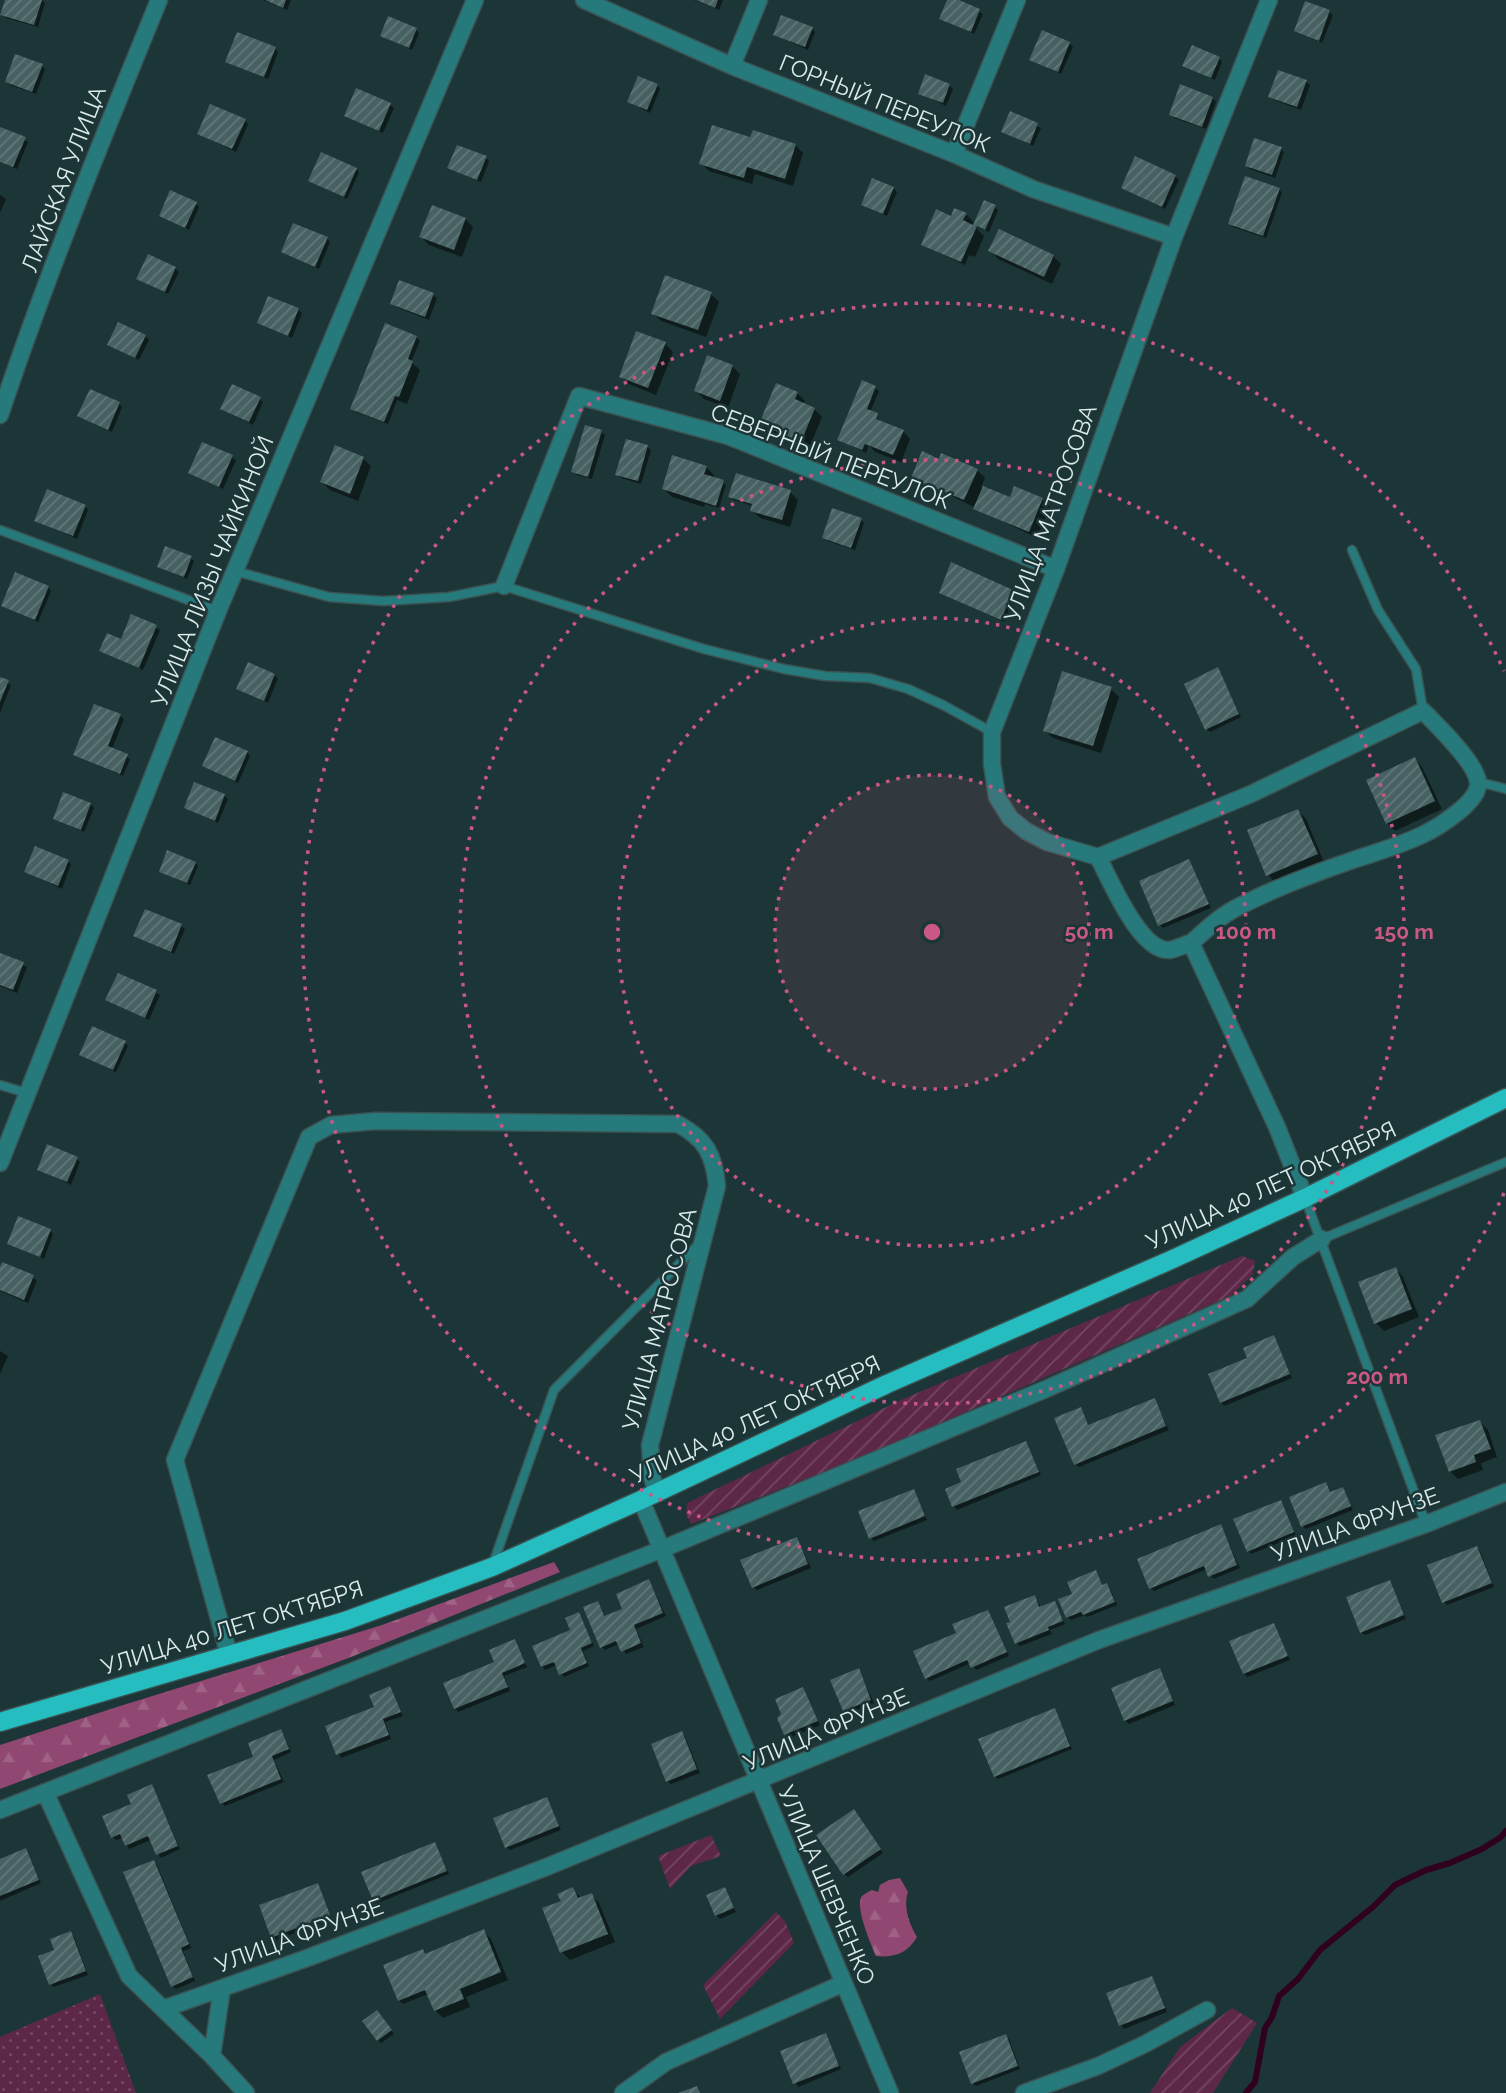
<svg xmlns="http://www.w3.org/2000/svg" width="1506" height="2093" font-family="Raleway,sans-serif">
  <defs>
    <pattern id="grass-dots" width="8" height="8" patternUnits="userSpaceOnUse" patternTransform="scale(1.75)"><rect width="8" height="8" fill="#5d2848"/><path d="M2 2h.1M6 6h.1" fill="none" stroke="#744763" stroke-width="1.8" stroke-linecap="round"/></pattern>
    <pattern id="forest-firs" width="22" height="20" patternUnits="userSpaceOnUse" patternTransform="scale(1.75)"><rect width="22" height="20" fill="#904772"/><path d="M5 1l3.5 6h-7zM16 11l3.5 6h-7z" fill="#9f6286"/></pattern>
    <pattern id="garden-furrows" width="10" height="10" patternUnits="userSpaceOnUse" patternTransform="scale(1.75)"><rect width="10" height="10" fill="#5d2848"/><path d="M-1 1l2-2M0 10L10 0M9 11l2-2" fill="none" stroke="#744763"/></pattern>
    <pattern id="building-hatch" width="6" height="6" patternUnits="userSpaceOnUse" patternTransform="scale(1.75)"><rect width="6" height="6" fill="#476162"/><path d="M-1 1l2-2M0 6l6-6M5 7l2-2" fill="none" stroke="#617879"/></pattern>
  </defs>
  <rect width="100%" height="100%" fill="#1c3536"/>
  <path fill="url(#grass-dots)" d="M100,1994L136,2093H0V2037Z"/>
  <path fill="url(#forest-firs)" d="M554,1562L560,1572L351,1657L0,1789V1745L120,1706L382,1625Z
    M900,1878L908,1892C903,1906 909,1924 917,1937C908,1953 894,1958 876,1956C871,1945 854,1905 862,1896C863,1895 871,1890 872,1890L878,1892L880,1885L889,1880Z"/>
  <path fill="url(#garden-furrows)" d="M1242,1256L1255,1261L1253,1274L1230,1296L870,1454L691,1524L686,1514L687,1503L903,1399Z
    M711,1835L721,1856L691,1866L670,1889L658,1856Z
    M776,1912L785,1921L794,1943L720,2019L703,1985Z
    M1232,2008L1257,2023L1213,2093H1150L1180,2047Z"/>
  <path fill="#0007" d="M7,0H42L45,3L38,27L6,18L2,15Z
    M263,0H291L287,10Z
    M694,0H723L719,10Z
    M949,0H954L983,14L974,34L942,18Z
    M1329,12L1333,15L1322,43L1296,31Z
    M812,29L815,32L808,50L775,35Z
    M416,30L419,33L412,50L382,36Z
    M1069,43L1073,47L1061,74L1031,59Z
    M275,49L278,52L268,79L228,61Z
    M1219,58L1222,62L1215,80L1184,65Z
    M42,66L45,69L36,94L10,85L7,81Z
    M1306,82L1310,85L1301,110L1274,100L1270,97Z
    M657,85L660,89L650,113L629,102Z
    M949,85L953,89L946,106L920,93Z
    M1212,98L1216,102L1206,129L1174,118L1171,114Z
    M390,105L394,108L383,133L346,116Z
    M1011,114L1041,128L1033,146L1003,132Z
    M245,121L248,124L236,152L199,134Z
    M0,128L28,142L17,169L0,162Z
    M752,139L795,145L803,153L793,186L755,174L752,184L709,171L701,163Z
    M1281,149L1284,152L1275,178L1250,169L1247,166Z
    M486,158L489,161L481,182L449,167Z
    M356,169L359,172L347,199L310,181Z
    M1175,176L1179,180L1165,209L1123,188Z
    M893,188L897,192L887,216L863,205Z
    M1279,189L1282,193L1266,238L1233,227L1230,223Z
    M0,195L6,199L0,213Z
    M196,204L199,207L189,230L161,216Z
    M995,207L998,210L989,232L974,226L984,236L975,257L969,255L965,265L923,245L952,218L966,214L975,224Z
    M465,219L473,227L462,257L429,245L421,237Z
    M327,238L330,242L319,269L283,252Z
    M991,251L1053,256L1061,264L1052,284L998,259Z
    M175,268L179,272L168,294L138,278Z
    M711,294L719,302L706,337L661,321L653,313Z
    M433,295L437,298L429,320L396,307L392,304Z
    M298,310L302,313L292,338L259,323Z
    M145,336L149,340L139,360L109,345Z
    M416,337L420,341L411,362L420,370L407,404L397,400L388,424L356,412L352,408Z
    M665,344L673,352L656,395L629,384L621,376Z
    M732,366L740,374L728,408L704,399L696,391Z
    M875,388L879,391L870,412L873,420H877L878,416L879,422L903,431L910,439L901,462L875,452L869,445L866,453L839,439Z
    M797,393L805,401L803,405L814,409L822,417L809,448L769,432L761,424Z
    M260,399L263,402L253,425L222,409Z
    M119,404L122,407L112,432L79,416Z
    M601,432L605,435L592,479L577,475L573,471Z
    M627,441L647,447L651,450L641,484L621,478L617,474Z
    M203,444L236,460L223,489L190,473Z
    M363,459L371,466L358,501L330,490L322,482Z
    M940,461L977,470L985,478L981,487L1008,498L1042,499L1050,507L1037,538L913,477Z
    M706,467L714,475L713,479L726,485L719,508L705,504L704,507L672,497L664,489Z
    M790,492L798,500L790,527L760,518L752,510L753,506L734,500L730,497Z
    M85,506L88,510L77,539L36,520Z
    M861,520L864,523L855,550L828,541L824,538Z
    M191,558L194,561L187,579L159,566Z
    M48,587L51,591L38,622L3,605Z
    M1012,591L1015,595L1004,622L941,593Z
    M132,616L160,630L143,670L101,650L122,641Z
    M1218,670L1241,717L1210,732L1207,729Z
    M274,675L278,678L268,703L238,688Z
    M0,679L11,685L0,713Z
    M1111,689L1119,697L1101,753L1053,738L1045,730Z
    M120,716L124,719L112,749L130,759L123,776L75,755Z
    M247,752L250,756L238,783L204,766Z
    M1415,759L1422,767L1442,809L1395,831L1387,823Z
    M224,796L228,799L218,823L186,808Z
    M90,804L94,808L84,832L55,818Z
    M1298,811L1306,819L1324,862L1276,883L1268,875Z
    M68,861L71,864L62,889L26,872Z
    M1189,861L1211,908L1163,928L1160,925Z
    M195,863L198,866L190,885L161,872Z
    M181,926L185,929L174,954L135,936Z
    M0,955L27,967L17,993L0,986Z
    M119,975L160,995L149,1020L107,1000Z
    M125,1043L128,1046L116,1072L81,1055Z
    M77,1159L80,1162L71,1185L39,1169Z
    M50,1231L53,1234L44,1259L9,1243Z
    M3,1264L37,1280L28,1303L0,1291V1271Z
    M1396,1269L1403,1277L1419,1317L1384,1331L1376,1323Z
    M1274,1337L1292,1378L1224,1406L1221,1402L1249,1359Z
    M0,1351L8,1356L0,1374Z
    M1154,1400L1169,1430L1079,1467L1075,1464L1080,1409L1089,1427Z
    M1480,1422L1488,1430L1497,1457L1481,1463L1483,1470L1458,1479L1450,1471Z
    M1026,1443L1041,1475L957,1510L954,1506L947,1490L964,1483Z
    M1325,1485L1331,1494L1342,1489L1353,1510L1306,1529L1303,1526Z
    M914,1491L927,1520L874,1541L871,1538Z
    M1280,1502L1296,1536L1251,1554L1248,1551Z
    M1220,1526L1240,1568L1213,1579L1207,1569L1154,1591L1151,1588Z
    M797,1539L811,1568L757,1590L753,1587Z
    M1477,1548L1480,1551L1494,1587L1447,1605L1444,1602Z
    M1095,1572L1103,1586L1107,1585L1110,1588L1117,1605L1087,1617L1085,1615L1071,1620L1067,1617L1074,1595Z
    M649,1581L666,1616L636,1629L644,1647L626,1654L619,1644L605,1650L602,1647L597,1603L605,1618L624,1610Z
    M1390,1582L1406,1619L1365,1635L1361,1632Z
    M1035,1597L1041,1608L1054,1603L1065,1624L1050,1630L1052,1634L1020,1646L1016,1643Z
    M987,1612L1009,1656L976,1670L971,1663L930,1681L926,1678L958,1634Z
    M578,1614L594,1646L583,1651L589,1666L564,1677L557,1665L545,1670L542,1666L573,1630Z
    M1274,1625L1290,1660L1247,1677L1244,1673Z
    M515,1641L527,1667L504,1676L510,1691L458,1712L455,1708Z
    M858,1670L874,1703L847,1714L844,1710Z
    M1160,1670L1175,1705L1129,1724L1125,1720Z
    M389,1689L403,1716L385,1722L391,1739L341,1758L327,1727L377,1708Z
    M803,1689L820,1725L789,1738L779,1718Z
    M1055,1710L1072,1749L998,1779L995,1776Z
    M281,1731L291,1752L274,1760L284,1782L225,1806L222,1803L255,1758Z
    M682,1733L685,1737L700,1773L671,1784L667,1781Z
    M152,1786L180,1849L161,1858L151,1840L129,1849L123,1838L116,1840L113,1837L133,1805Z
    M547,1799L561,1830L510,1850L506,1847Z
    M857,1815L883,1853L848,1877L844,1873Z
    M435,1844L449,1874L378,1903L374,1900Z
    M26,1850L41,1883L0,1901V1861Z
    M153,1862L157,1865L191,1948L183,1951L195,1981L176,1989L172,1986Z
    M317,1887L330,1920L276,1940L273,1937Z
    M725,1889L736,1912L720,1919L716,1915Z
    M573,1890L582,1899L591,1895L599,1903L615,1942L570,1960L562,1952L545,1909L563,1902Z
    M483,1931L491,1939L508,1980L466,1997L470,2007L443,2018L435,2010L428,1994L403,2004L399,2000L422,1951L426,1955Z
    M70,1933L74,1937L88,1975L54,1987L51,1984L57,1951Z
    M1152,1978L1167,2012L1124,2029L1121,2025Z
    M380,2016L394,2034L381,2043L378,2040Z
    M825,2035L841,2069L798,2087L782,2052Z
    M1005,2036L1009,2039L1020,2069L976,2086L973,2083Z"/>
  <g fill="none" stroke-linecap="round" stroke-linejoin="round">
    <path stroke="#30001f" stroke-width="6" d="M1246,2093L1255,2082L1265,2028L1272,2017L1279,1996L1298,1979L1320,1950L1374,1906L1395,1885L1426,1870L1450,1863L1482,1849L1501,1837L1506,1831"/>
  </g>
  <path fill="url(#building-hatch)" d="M5,0H42L34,25L0,15Z
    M265,0H286L283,8Z
    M696,0H718L715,8Z
    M947,0H959L980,9L971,32L939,19Z
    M1305,1L1330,10L1319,41L1294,31Z
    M781,15L813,27L805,47L773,35Z
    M388,16L417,28L409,48L380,36Z
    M1042,30L1070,42L1058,72L1029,60Z
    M237,32L276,47L264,77L225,62Z
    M1192,45L1220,57L1211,78L1182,66Z
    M15,54L43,64L32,92L5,82Z
    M1278,70L1307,80L1297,107L1268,97Z
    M925,74L950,84L943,103L918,94Z
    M638,76L658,84L647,110L627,102Z
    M1180,84L1213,97L1202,127L1169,115Z
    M356,88L391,103L379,131L344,116Z
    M210,104L246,119L232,149L197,134Z
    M1010,111L1038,123L1030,144L1001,132Z
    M712,125L750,137L753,130L796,144L785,179L747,167L744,178L699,164Z
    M0,127L26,137L13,167L0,162Z
    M1254,138L1282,147L1272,175L1245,166Z
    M457,145L487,156L477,180L447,168Z
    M321,152L357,168L344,197L308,181Z
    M1135,156L1176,175L1162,207L1121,188Z
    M1245,176L1280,188L1263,236L1228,224Z
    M872,178L894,187L883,214L861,205Z
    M170,190L197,202L185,228L159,216Z
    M984,200L996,205L985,230L977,226L961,262L921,245L936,209L951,216L954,208L967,213L963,220L973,225Z
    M432,205L466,218L454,250L419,237Z
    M293,223L328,237L315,267L281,252Z
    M999,229L1054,255L1044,277L988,251Z
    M148,254L176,267L165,292L136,279Z
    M665,275L712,292L698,330L651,314Z
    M399,280L434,293L425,317L390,304Z
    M268,296L299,308L288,336L257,323Z
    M118,322L146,335L135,358L107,345Z
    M385,323L417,336L408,359L413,361L399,397L395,396L384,422L350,409Z
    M636,331L666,342L648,388L619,377Z
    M707,355L733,365L720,401L694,391Z
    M862,380L876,386L867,409L878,413L876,419L904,430L893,455L865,444L862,450L837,440Z
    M776,383L798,392L795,399L815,408L801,442L759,424Z
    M232,384L261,397L249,422L220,409Z
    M90,389L120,402L108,430L77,416Z
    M585,425L602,430L588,477L571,472Z
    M626,439L648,445L638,481L615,475Z
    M202,442L233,455L219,487L188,473Z
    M335,445L364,457L350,494L320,482Z
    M922,451L939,459L941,453L978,469L964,500L911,478Z
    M672,455L707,466L704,474L724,480L716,506L662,489Z
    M736,473L791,490L782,520L750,511L752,504L728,497Z
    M983,486L1010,497L1014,486L1043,498L1029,532L973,509Z
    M47,489L86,505L73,536L34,521Z
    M832,508L862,518L851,548L822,538Z
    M165,546L192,556L184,577L157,567Z
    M951,562L1013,590L1001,620L939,593Z
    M15,572L49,586L35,620L1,606Z
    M131,614L157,625L139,668L99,651L107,633L121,639Z
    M248,662L275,674L264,701L236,689Z
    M1218,667L1239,714L1205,730L1184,684Z
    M1062,671L1112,687L1093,746L1043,731Z
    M0,677L9,680L0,702Z
    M94,704L121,714L108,746L128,754L120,774L73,755Z
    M215,737L248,751L235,781L202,766Z
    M1415,757L1435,801L1386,824L1366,780Z
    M194,782L225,794L215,821L184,808Z
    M63,792L91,803L81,830L53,819Z
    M1298,809L1318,854L1266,876L1247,830Z
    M35,846L69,860L58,886L24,872Z
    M167,850L196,862L187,883L159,872Z
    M1189,859L1209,904L1158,926L1139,881Z
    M145,909L182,924L171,952L133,936Z
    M0,953L24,962L13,990L0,985Z
    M118,973L157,990L145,1018L105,1000Z
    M92,1026L126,1041L113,1070L79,1055Z
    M47,1144L78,1157L67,1182L37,1170Z
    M18,1216L51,1229L40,1257L7,1244Z
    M2,1262L34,1275L24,1300L0,1290V1267Z
    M1396,1267L1412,1309L1374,1324L1358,1282Z
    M1274,1335L1290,1374L1220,1403L1208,1374L1247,1358L1243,1348Z
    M1155,1398L1166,1426L1074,1465L1054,1418L1081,1407L1088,1425Z
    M1480,1420L1491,1449L1474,1455L1476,1462L1449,1472L1435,1435Z
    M1026,1441L1039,1472L952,1507L945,1489L961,1482L956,1469Z
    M1326,1482L1330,1492L1343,1487L1351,1506L1301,1527L1289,1497Z
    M914,1489L925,1516L869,1539L858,1511Z
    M1281,1500L1294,1532L1247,1552L1233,1519Z
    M1221,1524L1237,1565L1208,1577L1204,1566L1149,1589L1137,1559Z
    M797,1537L808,1564L752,1588L740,1560Z
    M1477,1546L1492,1583L1442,1603L1427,1565Z
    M1096,1570L1102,1585L1107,1583L1115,1602L1083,1615L1081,1612L1066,1618L1058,1599L1072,1594L1067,1582Z
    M649,1579L663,1613L634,1625L641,1643L621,1652L616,1641L600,1648L583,1607L598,1601L604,1616L622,1609L616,1594Z
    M1390,1580L1404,1615L1360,1633L1346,1597Z
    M1035,1595L1039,1607L1055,1601L1063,1621L1048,1627L1049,1630L1015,1644L1006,1623L1010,1622L1004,1607Z
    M988,1610L1007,1652L971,1668L967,1660L925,1679L913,1651L956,1633L952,1624Z
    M579,1612L592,1643L581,1648L587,1663L559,1675L554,1662L541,1667L532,1646L570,1630L565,1618Z
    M1274,1623L1288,1656L1243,1674L1229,1641Z
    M515,1639L525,1663L502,1673L508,1687L454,1709L443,1683L494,1662L489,1650Z
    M859,1668L871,1700L843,1711L830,1680Z
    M1160,1668L1173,1701L1124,1721L1111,1688Z
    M390,1686L401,1712L383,1719L389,1735L336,1755L325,1726L374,1707L369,1695Z
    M803,1687L818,1721L784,1735L777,1718L781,1714L775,1699Z
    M1055,1708L1070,1746L994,1777L978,1739Z
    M281,1729L289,1749L272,1756L281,1779L220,1804L207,1775L253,1757L248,1743Z
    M682,1731L697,1769L666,1782L651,1744Z
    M152,1784L178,1846L156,1855L148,1836L125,1846L120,1834L111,1838L102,1816L131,1804L127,1795Z
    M547,1797L559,1826L505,1848L493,1818Z
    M854,1809L881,1849L843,1875L816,1835Z
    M435,1842L447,1871L373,1901L361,1872Z
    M26,1848L39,1880L0,1896V1859Z
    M154,1860L189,1944L181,1948L193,1977L171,1987L123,1872Z
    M318,1883L330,1915L271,1938L259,1905Z
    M573,1887L578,1898L592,1893L608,1934L560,1953L542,1908L561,1901L557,1894Z
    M725,1887L734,1908L715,1916L706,1895Z
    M484,1929L501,1972L460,1989L464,1999L434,2011L425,1990L398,2001L383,1965L423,1949L425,1954Z
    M71,1931L86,1971L49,1985L38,1956L54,1950L50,1939Z
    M1152,1976L1165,2008L1119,2026L1106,1993Z
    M377,2010L392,2030L377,2041L362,2021Z
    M826,2033L839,2066L793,2084L780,2051Z
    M1006,2034L1018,2066L971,2084L959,2052Z
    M697,2086L700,2093H678Z"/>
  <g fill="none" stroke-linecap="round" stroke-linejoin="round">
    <defs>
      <path id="lane" d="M0,530L218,611
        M1352,550L1378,610L1416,669L1423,711
        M235,571L329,597L383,601L449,597L504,586L704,649L784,669L825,676L870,678L908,689L943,705L992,732
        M1479,782L1506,789
        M0,1085L27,1093
        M1305,1198L1426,1524
        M1322,1239L1506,1162
        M493,1564L554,1390L699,1244"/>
      <path id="street" d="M584,0L732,66L954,154L1033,189L1174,237
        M732,66L759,0
        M954,154L1017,0
        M0,415C47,274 103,137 159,0
        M504,586L579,396L728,436L1056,569
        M1098,857L1251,794L1423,711C1437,725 1476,763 1478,782C1481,801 1437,828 1422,835C1401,845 1378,852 1356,859C1318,872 1279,886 1242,905C1222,914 1207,929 1191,943L1277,1127L1305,1198
        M1191,943C1184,945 1176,949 1170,950C1140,953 1110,879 1098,857L1047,842L1026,831L1010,818L997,797L992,764V732L1056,569L1174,237L1269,0
        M0,1163L218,611L475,0
        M641,1500L890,2093
        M229,1655L175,1460L309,1137L331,1125L375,1121L678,1124C706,1139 714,1155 717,1186L650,1445L652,1477L657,1493
        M45,1792L129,1976L212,2056L246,2093
        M0,1810L660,1550L1046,1389L1247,1299L1293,1257L1322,1239
        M163,2009L310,1957L549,1866L1099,1640L1426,1524L1506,1492
        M212,2056L222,1988
        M623,2093L666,2062L844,1983
        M1024,2093L1098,2066L1145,2044L1207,2010"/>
      <path id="primary" d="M0,1722L345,1621L492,1567L641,1500L887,1384L1173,1259L1305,1198L1506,1098"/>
    </defs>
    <use href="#lane" stroke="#3b5253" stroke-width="11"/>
    <use href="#street" stroke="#3b5253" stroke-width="19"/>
    <use href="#primary" stroke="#3b5253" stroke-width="21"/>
    <use href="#lane" stroke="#277a7b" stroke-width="8"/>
    <use href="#street" stroke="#277a7b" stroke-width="16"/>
    <use href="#primary" stroke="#26bdc0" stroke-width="18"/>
  </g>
  <circle cx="932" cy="932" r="157" fill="#ca5786" fill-opacity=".12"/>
  <g fill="none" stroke="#ca5786" stroke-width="3.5" stroke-dasharray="3.5 7">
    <circle cx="932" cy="932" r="157"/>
    <circle cx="932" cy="932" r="314"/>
    <circle cx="932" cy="932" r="472"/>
    <path d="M1504 1193A629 629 0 1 1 1504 671"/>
  </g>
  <g text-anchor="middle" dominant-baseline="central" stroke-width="5" stroke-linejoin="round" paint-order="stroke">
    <g font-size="23" fill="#dcebeb" stroke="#1c3536">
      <text transform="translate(885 103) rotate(22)">ГОРНЫЙ ПЕРЕУЛОК</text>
      <text transform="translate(63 179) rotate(-69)">ЛАЙСКАЯ УЛИЦА</text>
      <text transform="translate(831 456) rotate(21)">СЕВЕРНЫЙ ПЕРЕУЛОК</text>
      <text transform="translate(1050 513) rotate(-70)">УЛИЦА МАТРОСОВА</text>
      <text transform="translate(212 571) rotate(-68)">УЛИЦА ЛИЗЫ ЧАЙКИНОЙ</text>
      <text transform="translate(1271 1185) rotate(-25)">УЛИЦА 40 ЛЕТ ОКТЯБРЯ</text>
      <text transform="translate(659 1319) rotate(-75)">УЛИЦА МАТРОСОВА</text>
      <text transform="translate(755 1419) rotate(-25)">УЛИЦА 40 ЛЕТ ОКТЯБРЯ</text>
      <text transform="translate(1355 1524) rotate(-20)">УЛИЦА ФРУНЗЕ</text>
      <text transform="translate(232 1627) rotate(-17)">УЛИЦА 40 ЛЕТ ОКТЯБРЯ</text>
      <text transform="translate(826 1729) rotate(-23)">УЛИЦА ФРУНЗЕ</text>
      <text transform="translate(827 1885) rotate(67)">УЛИЦА ШЕВЧЕНКО</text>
      <text transform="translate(299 1935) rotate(-20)">УЛИЦА ФРУНЗЕ</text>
    </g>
  </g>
  <circle cx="932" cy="932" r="10" fill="#ca5786" stroke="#1c3536" stroke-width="3.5"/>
  <g font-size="21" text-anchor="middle" font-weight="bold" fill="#ca5786" stroke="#1c3536" stroke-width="5" stroke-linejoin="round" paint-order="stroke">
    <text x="1089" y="939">50 m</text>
    <text x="1246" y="939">100 m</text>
    <text x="1404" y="939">150 m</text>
    <text x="1377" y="1384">200 m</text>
  </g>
</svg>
